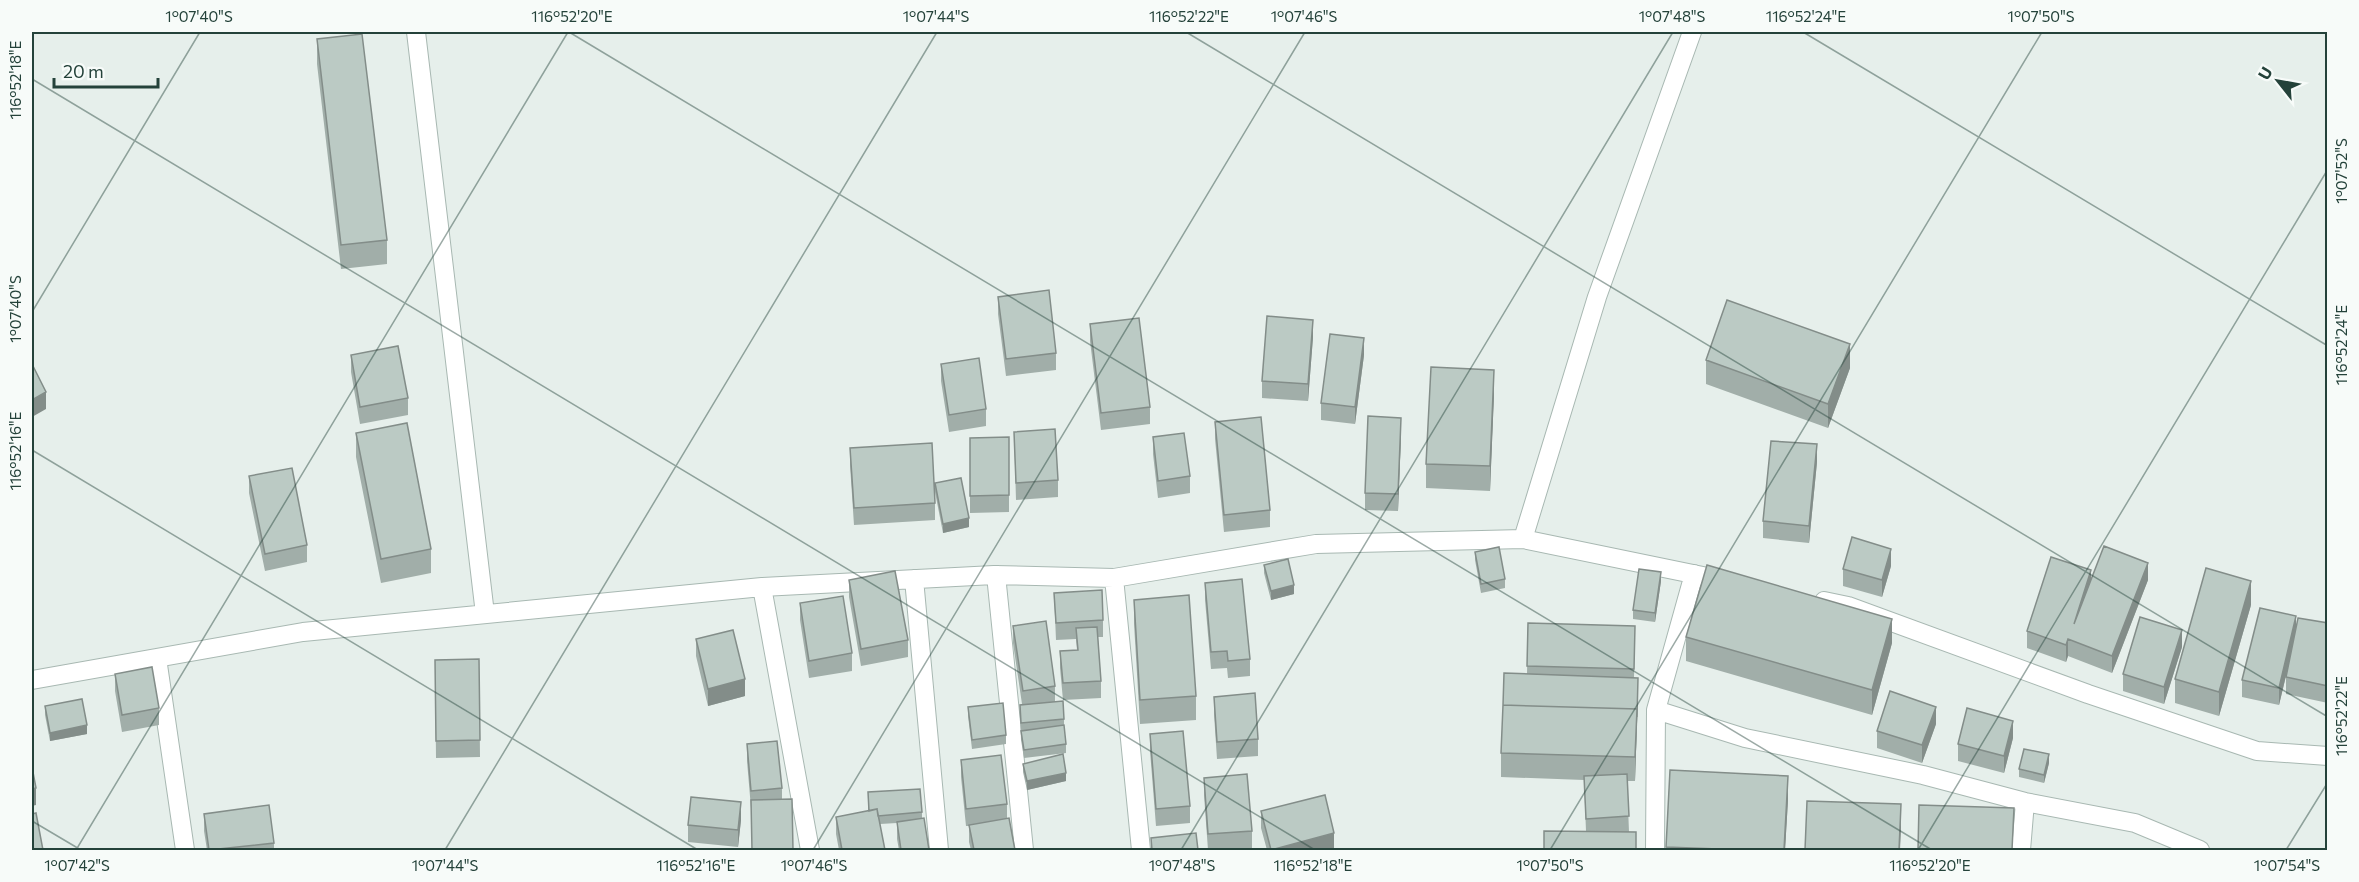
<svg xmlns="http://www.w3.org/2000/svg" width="2359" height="882" font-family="Commissioner,sans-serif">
  <rect width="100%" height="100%" fill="#e6efeb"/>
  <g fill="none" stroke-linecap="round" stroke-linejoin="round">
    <defs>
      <path id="minor" d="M416,32L485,614
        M1523,539L1597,297L1692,32
        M996,575L1024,850
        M1114,578L1141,850
        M914,579L939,850
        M762,587L810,850
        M1824,601L1848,606L2088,694L2257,751L2328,756
        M157,658L185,850
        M32,680L303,632L762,587L994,575L1114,578L1316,544L1523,539L1727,581
        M1656,710L1745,738L1923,775L2025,802L2135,823L2200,850
        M1655,850L1656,710L1694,574
        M2021,850L2025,802"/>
    </defs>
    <use href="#minor" stroke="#a8b8b2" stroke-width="20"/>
    <use href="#minor" stroke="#fff" stroke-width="18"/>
  </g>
  <path fill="#a1aea9" d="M317,39L387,240V264L341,269L317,64Z
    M998,297L1056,353V370L1006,376L998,314Z
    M1090,324L1150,407V424L1101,430L1090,341Z
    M1313,337L1308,401L1262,398V381Z
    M351,355L408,398V415L360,424L351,372Z
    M1364,355L1355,424L1321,420V403Z
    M1706,360L1850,368L1828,428L1706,384Z
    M941,364L986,409V426L949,432L941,381Z
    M1494,394L1490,491L1426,488V464Z
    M1215,422L1270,510V527L1224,532L1215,439Z
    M1014,432L1058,480V497L1016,500Z
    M356,433L431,549V573L381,583L356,457Z
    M1401,435L1398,511L1365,510V493Z
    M1009,437V512L970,513V438Z
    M1153,437L1190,476V493L1158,498L1153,454Z
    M850,448L935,503V520L854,525L850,465Z
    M1817,462L1809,543L1763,538V521Z
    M249,476L307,545V562L265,571L249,493Z
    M935,483L969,527L943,533L935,492Z
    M1475,552L1505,579V588L1481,593L1475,560Z
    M1264,565L1294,594L1271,600L1264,573Z
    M1891,566L1882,597L1843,586V569Z
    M849,580L908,640V657L861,666L849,597Z
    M2148,580L2112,673L2068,656L2066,662L2027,648V631L2091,581Z
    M1661,581L1655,622L1633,619V610Z
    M1205,583L1250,659V676L1228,678L1227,668L1211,669L1205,600Z
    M1054,593L1103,620V637H1098L1101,681V698L1063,700L1060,668V651L1077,650L1076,639L1056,640Z
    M1134,600L1196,696V720L1140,724L1134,624Z
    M800,603L852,653V671L809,678L800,620Z
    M2251,605L2219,716L2175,703V679Z
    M1528,623L1635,643L1634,677L1638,695L1635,781H1627L1629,832L1586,831L1584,780L1501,777V753L1527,674Z
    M2328,623V703L2286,694V677L2289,664L2279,705L2242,697V680L2296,627Z
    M1013,626L1055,686V701L1064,719V728L1066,744V753L1024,758L1021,740L1020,713V705L1022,704L1013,643Z
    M1686,637L1892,643L1872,715L1686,661Z
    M696,639L745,696L708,706L696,656Z
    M2182,647L2164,704L2123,691V674Z
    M479,659L480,757L436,758L435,660Z
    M115,674L159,708V725L122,732L115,691Z
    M1214,697L1258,739V756L1217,759L1214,714Z
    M45,706L87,734L50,741L45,715Z
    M968,707L1006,735V744L972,749L968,716Z
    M1936,724L1922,763L1877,748V731Z
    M1150,734L1190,806V823L1156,826L1150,751Z
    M2013,738L2004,773L1958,761V744Z
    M747,744L782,788V799L751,808L747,761Z
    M961,760L1007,804V818L1015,850H971L969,842V826H966L961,777Z
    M2049,763L2044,783L2019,777V769Z
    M1023,764L1066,781L1027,790L1023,772Z
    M1670,770L1788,800L1785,850H1666Z
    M1204,778L1252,831V848L1208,850L1204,795Z
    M868,792L922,812V818L929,850H899L897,839V823L880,824L885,850H839L836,834V817L868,811Z
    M1261,811L1334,850H1267L1261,828Z
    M204,814L274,843V850H207L204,831Z
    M741,820L738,847L688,842V825Z"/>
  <path fill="#838d89" d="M1313,320V337L1308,401V384Z
    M1364,338V355L1355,424V407Z
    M1850,344V368L1828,428V404Z
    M1494,370V394L1490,491V466Z
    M46,392V409L32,417V400Z
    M1401,418V435L1398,511V494Z
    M1817,444V462L1809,543V526Z
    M969,518V527L943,533V524Z
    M1891,549V566L1882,597V580Z
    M2148,563V580L2112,673V656Z
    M2091,570V587L2074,624Z
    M1661,572V581L1655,622V613Z
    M2251,581V605L2219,716V692Z
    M1294,585V594L1271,600V591Z
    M2296,616V633L2279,705V688Z
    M1892,619V643L1872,715V690Z
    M2182,630V647L2164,704V687Z
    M2068,639V656L2066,662V645Z
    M1638,678V695L1635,781V757Z
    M745,679V696L708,706V689Z
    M1936,707V724L1922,763V745Z
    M2013,721V738L2004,773V756Z
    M87,725V734L50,741V733Z
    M2049,754V763L2044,783V775Z
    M1066,773V781L1027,790V781Z
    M1788,776V800L1785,850H1784Z
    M36,788V805L32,806V789Z
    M741,802V820L738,847V830Z
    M1901,804V828L1900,850H1899Z
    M1334,833V850H1271Z"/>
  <path fill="#bbcac4" stroke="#838d89" stroke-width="1.5" d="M362,34L387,240L341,245L317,39Z
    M1049,290L1056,353L1006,359L998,297Z
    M1727,300L1850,344L1828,404L1706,360Z
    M1267,316L1313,320L1308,384L1262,381Z
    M1139,318L1150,407L1101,413L1090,324Z
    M1330,334L1364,338L1355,407L1321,403Z
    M398,346L408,398L360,407L351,355Z
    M979,358L986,409L949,415L941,364Z
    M32,364L46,392L32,400Z
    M1431,367L1494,370L1490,466L1426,464Z
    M1368,416L1401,418L1398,494L1365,493Z
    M1261,417L1270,510L1224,515L1215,422Z
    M407,423L431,549L381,559L356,433Z
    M1055,429L1058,480L1016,483L1014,432Z
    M1184,433L1190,476L1158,481L1153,437Z
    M1009,437V495L970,496V438Z
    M1771,441L1817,444L1809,526L1763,521Z
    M932,443L935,503L854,508L850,448Z
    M292,468L307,545L265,554L249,476Z
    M961,478L969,518L943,524L935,483Z
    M1852,537L1891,549L1882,580L1843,569Z
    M2104,546L2148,563L2112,656L2068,639L2066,645L2027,631L2051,557L2091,570L2074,624Z
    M1499,547L1505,579L1481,584L1475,552Z
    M1288,559L1294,585L1271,591L1264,565Z
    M1707,565L1892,619L1872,690L1686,637Z
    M2206,568L2251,581L2219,692L2175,679Z
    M1639,569L1661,572L1655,613L1633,610Z
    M895,571L908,640L861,649L849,580Z
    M1242,579L1250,659L1228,661L1227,651L1211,652L1205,583Z
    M1102,590L1103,620L1056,623L1054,593Z
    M1189,595L1196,696L1140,700L1134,600Z
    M843,596L852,653L809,661L800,603Z
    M2260,608L2296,616L2279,688L2242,680Z
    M2140,617L2182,630L2164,687L2123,674Z
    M2298,618L2328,623V686L2286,677Z
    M1046,621L1055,686L1023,691L1013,626Z
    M1528,623L1635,626L1634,669L1527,666Z
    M1097,627L1101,681L1063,683L1060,651L1078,650L1076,628Z
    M733,630L745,679L708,689L696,639Z
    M479,659L480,740L436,741L435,660Z
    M152,667L159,708L122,715L115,674Z
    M1504,673L1638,678L1637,717V709L1503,705Z
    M1890,691L1936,707L1922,745L1877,731Z
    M1255,693L1258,739L1217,742L1214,697Z
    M82,699L87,725L50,733L45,706Z
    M1063,701L1064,719L1021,723L1020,705Z
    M1003,703L1006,735L972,740L968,707Z
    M1503,705L1637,709L1635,757L1501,753Z
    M1967,708L2013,721L2004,756L1958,744Z
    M1064,725L1066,744L1024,750L1021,731Z
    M1183,731L1190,806L1156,809L1150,734Z
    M777,741L782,788L751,791L747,744Z
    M2024,749L2049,754L2044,775L2019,769Z
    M1063,754L1066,773L1027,781L1023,764Z
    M1001,755L1007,804L966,809L961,760Z
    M32,767L36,788L32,789Z
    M1670,770L1788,776L1784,850H1745L1666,847Z
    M1247,774L1252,831L1208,834L1204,778Z
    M1627,774L1629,816L1586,819L1584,776Z
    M920,789L922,812L878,816L877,809L869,811L868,792Z
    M1325,795L1334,833L1271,850L1261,811Z
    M691,797L741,802L738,830L688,825Z
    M792,799L793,850H752L751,800Z
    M1807,801L1901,804L1899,850H1805Z
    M269,805L274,843L209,850L204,814Z
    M1919,805L2014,808L2012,850H1918Z
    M877,809L885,850H842L836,817Z
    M36,813L43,850H32V814Z
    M924,818L929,850H901L897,822Z
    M1009,818L1015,850H974L969,825Z
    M1544,831L1636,832V850H1544Z
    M1196,833L1198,850H1152L1151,838Z"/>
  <path fill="none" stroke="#24423a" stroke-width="1.5" stroke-opacity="0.45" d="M569,32L1932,850M1186,32L2328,717M1803,32L2328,346M32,79L1315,850M32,312L200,32M32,450L698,850M32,821L81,850M76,850L568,32M445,850L937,32M813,850L1305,32M1181,850L1673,32M1550,850L2042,32M1918,850L2328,169M2286,850L2328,782"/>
  <rect width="2359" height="882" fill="none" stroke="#f7fbf9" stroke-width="66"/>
  <g transform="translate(2278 81) rotate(301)" stroke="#f7fbf9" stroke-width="4.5" paint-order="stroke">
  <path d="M0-4.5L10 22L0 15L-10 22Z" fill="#24423a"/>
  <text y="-9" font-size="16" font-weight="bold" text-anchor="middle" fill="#24423a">U</text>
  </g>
  <path d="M54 78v9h104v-9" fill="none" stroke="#24423a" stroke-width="3"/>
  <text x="63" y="78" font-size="18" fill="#24423a" stroke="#f7fbf9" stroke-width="4.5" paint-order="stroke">20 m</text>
  <rect x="33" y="33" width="2293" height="816" fill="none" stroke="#24423a" stroke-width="2"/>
  <g font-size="15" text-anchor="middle" fill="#24423a">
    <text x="199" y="22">1°07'40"S</text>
    <text x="572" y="22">116°52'20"E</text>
    <text x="936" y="22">1°07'44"S</text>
    <text x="1189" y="22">116°52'22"E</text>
    <text x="1304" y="22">1°07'46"S</text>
    <text x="1672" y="22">1°07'48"S</text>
    <text x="1806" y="22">116°52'24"E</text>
    <text x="2041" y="22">1°07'50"S</text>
    <text transform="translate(16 80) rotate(-90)" y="5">116°52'18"E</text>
    <text transform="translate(2342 171) rotate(-90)" y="5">1°07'52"S</text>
    <text transform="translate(16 309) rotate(-90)" y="5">1°07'40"S</text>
    <text transform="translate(2342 345) rotate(-90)" y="5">116°52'24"E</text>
    <text transform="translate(16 451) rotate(-90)" y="5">116°52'16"E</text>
    <text transform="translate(2342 716) rotate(-90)" y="5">116°52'22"E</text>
    <text x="77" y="871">1°07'42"S</text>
    <text x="445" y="871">1°07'44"S</text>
    <text x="696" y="871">116°52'16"E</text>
    <text x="814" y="871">1°07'46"S</text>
    <text x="1182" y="871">1°07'48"S</text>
    <text x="1313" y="871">116°52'18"E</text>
    <text x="1550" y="871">1°07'50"S</text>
    <text x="1930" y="871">116°52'20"E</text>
    <text x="2287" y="871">1°07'54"S</text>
  </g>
</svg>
